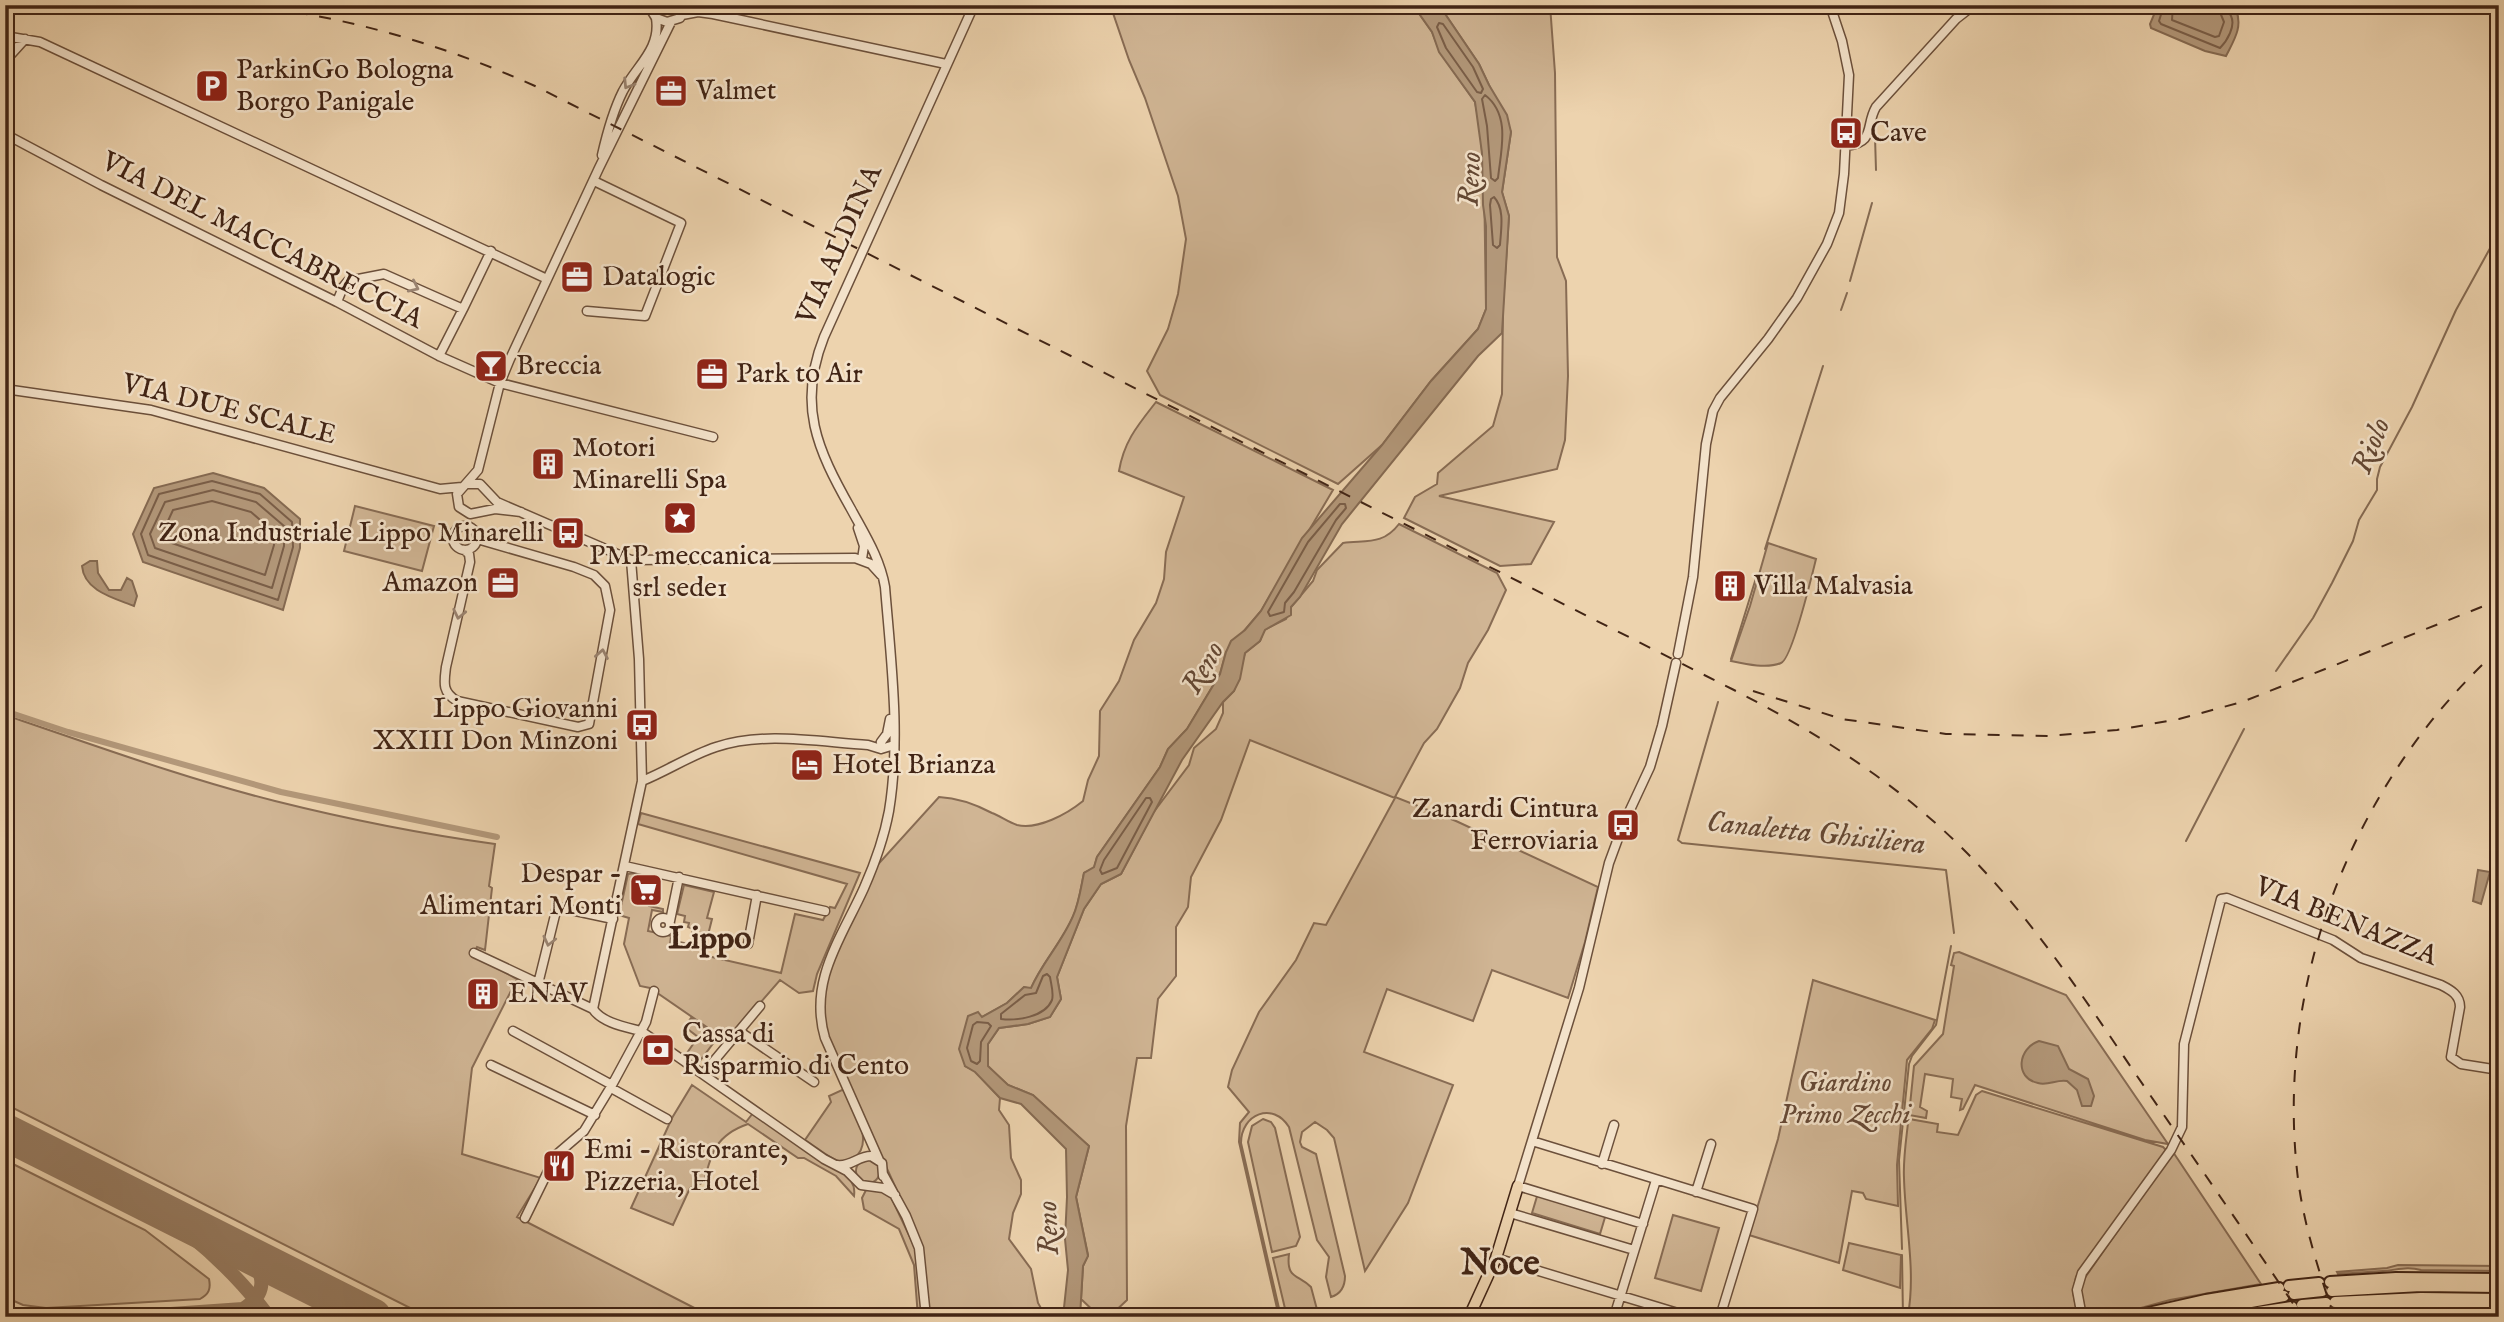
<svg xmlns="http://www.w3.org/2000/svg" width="2504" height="1322" font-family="'IM FELL English',serif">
  <rect width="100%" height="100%" fill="#edd3ae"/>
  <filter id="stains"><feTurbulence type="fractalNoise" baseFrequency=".00286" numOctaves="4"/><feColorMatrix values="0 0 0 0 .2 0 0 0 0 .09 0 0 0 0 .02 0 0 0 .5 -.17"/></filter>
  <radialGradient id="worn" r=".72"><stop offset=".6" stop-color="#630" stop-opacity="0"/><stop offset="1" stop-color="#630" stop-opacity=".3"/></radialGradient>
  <path fill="#d0b594" stroke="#886c54" stroke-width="2" d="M1113,5H1413L1432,32L1440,52L1475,102L1480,127L1484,176L1486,309L1478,329L1431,381L1382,445L1338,484L1160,395L1147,371L1168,329L1178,294L1186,239L1178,196L1145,98L1129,60L1113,13Z
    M1439,5H1550L1555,73L1557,257L1566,281L1568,376L1565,440L1557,469L1439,496L1554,522L1531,564L1500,566L1404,518L1415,497L1437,484L1438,473L1493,426L1502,394L1503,306L1509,216L1502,192L1511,132L1479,64Z
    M1156,402L1333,490L1261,611L1226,652L1220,674L1187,729L1168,749L1160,767L1097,857L1094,868L1084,873C1081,887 1079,903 1073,917C1062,943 1041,963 1031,989L1024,987L1007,1003L982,1017L965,1066L975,1071L1000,1098L999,1110L1009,1125L1011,1158L1021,1180V1194L1013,1213L1009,1239L1031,1269L1038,1303L1046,1317H928L922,1245L818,1018L829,957L862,882L939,797C959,798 975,804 992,813C1000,816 1008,822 1017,825C1038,830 1067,814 1083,801L1088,780L1099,756L1100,711L1119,681L1134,640L1156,603L1164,579L1166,552L1184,497L1119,471C1124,441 1138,425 1156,402Z
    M355,506L434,526L422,571L344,551Z
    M1399,524L1497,573L1506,590L1488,630L1468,663L1460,688L1437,729L1424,743L1395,797L1456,821L1598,887L1585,942L1568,998L1492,970L1473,1021L1387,989L1364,1052L1453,1085L1408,1203L1365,1271L1334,1138L1327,1130L1315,1122L1302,1132L1300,1142L1302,1147L1316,1154L1345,1276C1345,1286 1341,1294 1331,1297L1326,1277L1329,1257L1317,1240L1289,1127C1273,1101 1241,1114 1241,1143L1281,1317H1279L1239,1142L1240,1123L1249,1112L1228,1087L1232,1070L1259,1012L1296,960L1314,923L1326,925L1395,798L1250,740L1221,820L1191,877L1188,907L1176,927V976L1158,999L1151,1058H1137L1126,1126L1127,1300L1109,1317H1100L1081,1299L1083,1266L1088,1255L1076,1197L1089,1146L1033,1095L1008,1085L987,1066L988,1044L999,1028L1028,1024L1050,1017L1061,999L1057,977L1084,909L1101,884L1121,874L1153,813L1189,765L1194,748L1216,729L1223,713V702L1234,691L1245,653L1260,641L1264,630L1286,619L1291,607L1313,581L1317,570L1343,543C1367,540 1383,545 1399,524Z
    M1768,543L1816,559C1812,575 1792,659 1781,663C1767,669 1745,664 1731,661L1750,606Z
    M5,715C94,745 183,778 275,801C347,819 422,834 495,844L489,886L492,888L485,950L477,947L473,955L517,979L472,1068L462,1154L541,1178L517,1217L712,1317H428L5,1104Z
    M641,813L860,873L817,974L813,991L799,993L780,980L727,1041L650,988L640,986L624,944L629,918L619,915L628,874L635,873L631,892L650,897L649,906L663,909V912L652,910L648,931L671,936L670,945L678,946L679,942L698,946L701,936L692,934L693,929L688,927L689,923L684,922L685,916L677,914L684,885L714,892L707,918L712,919L703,955L781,973L795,914L823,920L830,907L835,908L847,884L638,824Z
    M1959,952L2066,995L2168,1144L2145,1140L1975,1085L1963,1109L1960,1110L1962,1099L1951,1097L1953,1079L1925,1074L1920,1107L1927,1111L1926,1118L1909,1115L1914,1066L1943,1034L1954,966L1951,965L1954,953Z
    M1813,980L1935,1020L1932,1029L1907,1060L1897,1165L1898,1206L1866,1199L1863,1193L1852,1191L1839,1263L1749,1235L1778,1139Z
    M691,1018L718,1037L699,1062L687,1053L698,1037L685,1027Z
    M692,1085L746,1122L753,1113L838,1169C848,1177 856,1182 854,1196L836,1176L804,1158H798L748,1124C716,1135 711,1153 704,1182L690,1188L673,1225L631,1208L672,1118Z
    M842,1090L846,1091C854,1109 875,1143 854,1158C849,1162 844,1163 838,1161C827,1157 815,1146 805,1140L831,1102L829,1096Z
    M1982,1091L2163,1147L2167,1151L2076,1277L2073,1292L2078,1317H1917L1908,1315C1916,1270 1905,1223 1904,1178C1903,1160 1906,1141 1908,1123L1909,1119L1938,1124L1937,1132L1958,1135L1976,1095Z
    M1263,1119L1271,1122L1275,1128L1300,1237L1296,1246L1272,1252L1248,1142L1252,1126Z
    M2173,1152L2261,1284L2170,1300L2108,1317H2086L2081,1290L2084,1279Z
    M856 1171a12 12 0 1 1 24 0a12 12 0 1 1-24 0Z
    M5,1160L145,1230L209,1279C211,1289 209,1294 200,1299L46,1308L23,1305L5,1297Z
    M873,1188L890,1195L917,1252L922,1317H918L914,1265L899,1229L864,1209L862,1198L866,1190Z
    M1538,1193L1606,1214L1600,1234L1532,1213Z
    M1673,1215L1719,1228L1701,1291L1655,1278Z
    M1849,1243L1901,1255L1900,1288L1843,1270Z
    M1289,1254C1286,1279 1298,1274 1311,1287L1319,1317H1287L1273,1258Z
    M2398,1265L2499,1266V1271L2421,1270C2407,1266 2397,1270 2383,1271C2368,1272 2353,1273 2338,1274L2337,1272L2387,1268Z
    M2442,1313L2499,1314V1317H2344Z"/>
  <path fill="#b3987a" stroke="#856a52" stroke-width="2" d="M1413,5H1439L1479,64L1489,85L1507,115L1511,132L1502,192L1509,216L1502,333L1478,356L1342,524L1300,597L1291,607V615L1265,630L1260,641L1245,653L1240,679L1234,691L1223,702L1182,760L1121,874L1101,884L1084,909L1057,977L1061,999L1050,1017L1028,1024L999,1028L988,1044V1066L1008,1085L1033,1095L1089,1146L1076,1197L1088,1256L1083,1266L1080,1317H1063L1068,1270L1065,1239L1067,1197L1066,1149L1021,1104L1000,1098L975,1072L965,1066L959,1049L968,1016L978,1012L982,1017L1007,1003L1024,987L1031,988C1042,963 1062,942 1073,916C1079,903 1081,887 1084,873L1094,867L1097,857L1160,767L1168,749L1187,729L1220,674L1226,652L1231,641L1245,630L1261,611L1302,538L1382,445L1431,381L1478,329L1486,309V226L1483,205L1482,153L1475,102L1439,52L1432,32Z
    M2158,5H2227L2236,10C2243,27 2234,40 2226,56L2205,51L2151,28L2150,24Z
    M213,473L264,488L300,519V548L283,610L143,562L133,534L154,488Z
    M90,561H97L98,573L109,590H121L127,578L132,581L137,596L134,606C114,598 84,591 82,566Z
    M2478,870L2490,872L2481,904L2473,901Z
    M2039,1041L2058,1046L2069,1069L2088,1079L2094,1096L2091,1106H2082L2077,1090L2067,1081C2057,1079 2048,1086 2038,1083C2014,1078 2018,1048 2039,1041Z"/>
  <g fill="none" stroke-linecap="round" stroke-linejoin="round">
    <path stroke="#7a5e48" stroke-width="2" d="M2164,5L2159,21L2161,24L2220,48C2227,41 2236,26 2231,16C2229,12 2227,9 2226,5
      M2173,5L2172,20L2215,37L2219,36L2224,22L2217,5
      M1439,23L1443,24L1473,67L1483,89L1481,93L1477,92L1446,48L1437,27Z
      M1485,95C1511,115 1501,150 1498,178L1495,181L1491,178L1487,126L1482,99Z
      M1494,197C1505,209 1501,229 1500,245L1497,248L1493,245L1490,205L1491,199Z
      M212,481L260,494L292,522L293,547L278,600L148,555L141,534L159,494Z
      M213,490L256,502L284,526V546L272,588L155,548L150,534L165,502Z
      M212,501L251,512L273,531L274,545L265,575L163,540L162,534L173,510Z
      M1340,504H1345L1346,508L1336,520L1294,592L1285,603L1284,612L1270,616L1268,612L1308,542Z
      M1146,798H1150L1152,802L1117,868L1102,874L1100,870L1104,860Z
      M1047,974L1050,977C1051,984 1054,993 1052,1000C1045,1017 1017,1021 1001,1019V1014L1025,995L1036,993L1043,976Z
      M977,1022L988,1023L991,1026L981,1042L980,1061L977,1064L971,1061L967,1048L973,1025Z"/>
    <path stroke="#856a52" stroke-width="2" d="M1898,88L1937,46
      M1875,137L1876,170
      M1850,281L1872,203
      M1841,310L1847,293
      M1765,549L1823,366
      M1731,659L1756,578
      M2276,671L2313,618L2332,583L2353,541L2359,520L2377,490V479L2380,467L2412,407L2456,310L2499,232
      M1718,702L1678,840L1682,843L1946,870L1954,933
      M2186,841L2244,729
      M1902,1249L1899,1160L1909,1064L1912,1056L1936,1025L1951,946
      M1902,1255L1903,1317"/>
    <path stroke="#b3987a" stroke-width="6" d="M5,711L68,732L281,792L497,837"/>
    <path stroke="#977c62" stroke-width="14" d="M147,1203C194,1235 235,1271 269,1317
      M5,1312L15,1317
      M128,1317L243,1309C269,1293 265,1273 246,1253"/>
    <path stroke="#977c62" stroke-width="37" d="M5,1132L373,1317"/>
    <defs>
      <path id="minor" d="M648,5L656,18L667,22L680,18L686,5
        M682,15L698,12L713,14L946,64
        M5,36L40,42L547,279
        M5,61L25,39
        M5,134L101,185L337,302L439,356L500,383L713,437
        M1846,146C1876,142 1865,126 1876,107L1956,19L1974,5
        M602,155C607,133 613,111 623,91C637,65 661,49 656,18
        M337,302L343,287L348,281L384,274L463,309L491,251
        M587,311L645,316L681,223L594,181
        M439,356L463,309
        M5,389L151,410L440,489L462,487
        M466,484H480L497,502L631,560L855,558L871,564L881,575
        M521,512L495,509L470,514L459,507L457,494L478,470L500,383L510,359L599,168L671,22
        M453 538a12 12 0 1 1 24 0a12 12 0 1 1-24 0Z
        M858,528L864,546L862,559
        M464,550L469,554L470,562L446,667C444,683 442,692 457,701L578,727L589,724L610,610L605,586L594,575L574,567L477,539
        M1678,654L1693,577L1706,444L1713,411L1720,398L1768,339L1797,298L1827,244L1839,213L1844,174L1849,75L1842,41L1830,5
        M881,742L887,734L890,719
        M642,781C667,771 691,755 716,747C764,731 819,742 868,745L881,749L894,745
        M625,866L825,911
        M656 925a7 7 0 1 1 14 0a7 7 0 1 1-14 0Z
        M670,921L679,877
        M748,944L757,895
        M474,953L593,1009C602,1023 626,1027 641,1031L824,1159L847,1171L861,1185L883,1188L895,1195
        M538,984L557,907L613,919
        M593,1009L642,781L639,659L631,560
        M513,1031L612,1085
        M739,1031L814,1082
        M491,1065L595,1115
        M703,1074L760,1006
        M611,1088L667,1119
        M1532,1141L1753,1209L1720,1317
        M879,1160L825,1038C808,981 842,937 864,888C875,863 884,838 889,811C901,738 891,661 885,587C880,558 865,535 851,509C817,449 797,405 824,337L974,5
        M1602,1164L1614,1125
        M837,1165C851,1167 858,1156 871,1156L882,1163L883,1176
        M883,1174L906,1216L919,1248L926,1317
        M1696,1192L1711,1144
        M1510,1213L1634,1250
        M525,1218L556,1155L584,1131L612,1085L646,1022L654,991
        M1643,1224L1518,1186L1579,988L1609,863L1623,825L1650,767L1662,726L1676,663
        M1496,1258L1691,1317
        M1614,1317L1656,1180
        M2082,1317L2077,1290L2082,1273L2171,1150L2182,1127L2184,1044L2221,899L2227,898L2333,940L2361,958L2441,985C2451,990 2460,995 2460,1007L2451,1057L2461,1064L2499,1070"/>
      <path id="major" d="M1469,1317L1496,1258L1518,1186"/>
      <path id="highway" d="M2330,1282L2396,1278L2499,1279
        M2289,1286L2319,1283
        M2332,1291L2421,1286L2499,1287
        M2294,1294L2322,1291
        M2335,1302L2421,1298L2499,1299
        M2302,1305L2326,1303
        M2338,1311L2428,1306L2499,1308
        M2307,1314L2329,1311
        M2131,1317L2206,1300L2279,1288
        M2168,1317L2284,1296
        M2224,1317L2292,1307
        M2281,1317L2297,1315"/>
    </defs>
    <use href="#minor" stroke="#6c503b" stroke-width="11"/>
    <use href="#major" stroke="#412415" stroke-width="13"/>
    <use href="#highway" stroke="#412415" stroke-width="14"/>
    <use href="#minor" stroke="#f3e2ca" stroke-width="8"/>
    <use href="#major" stroke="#edd3ae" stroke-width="10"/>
    <use href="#highway" stroke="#edd3ae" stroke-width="10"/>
    <path stroke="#412415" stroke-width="2" stroke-dasharray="12 12" stroke-linecap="butt" d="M248,5C351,18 441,44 535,86L1732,689C1818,733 1899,784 1967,853C2033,920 2084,998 2137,1076C2192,1156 2248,1236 2302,1317
      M1753,691L1842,719L1946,734L2049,736L2117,730L2179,719L2242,702L2499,600
      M2334,1317C2319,1271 2304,1226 2298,1179C2274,983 2353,781 2499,649"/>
  </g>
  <defs><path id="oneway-chevron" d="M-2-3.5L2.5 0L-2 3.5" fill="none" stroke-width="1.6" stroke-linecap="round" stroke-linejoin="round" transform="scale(1.75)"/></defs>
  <g stroke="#9a8370">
    <use href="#oneway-chevron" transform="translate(628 84) rotate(122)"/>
    <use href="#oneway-chevron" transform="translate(414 287) rotate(25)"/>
    <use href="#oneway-chevron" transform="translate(459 614) rotate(102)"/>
    <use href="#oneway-chevron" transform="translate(602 654) rotate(-80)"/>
    <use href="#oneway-chevron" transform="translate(549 941) rotate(103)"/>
  </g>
  <defs>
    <symbol id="parking-square" viewBox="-11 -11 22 22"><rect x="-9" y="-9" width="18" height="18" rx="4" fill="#8f2418" stroke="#f3e2ca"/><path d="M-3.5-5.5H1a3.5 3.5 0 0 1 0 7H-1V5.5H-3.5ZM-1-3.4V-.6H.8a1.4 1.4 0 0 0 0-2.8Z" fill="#fff"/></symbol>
    <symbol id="office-square" viewBox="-11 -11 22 22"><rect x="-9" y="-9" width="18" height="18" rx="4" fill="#8f2418" stroke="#f3e2ca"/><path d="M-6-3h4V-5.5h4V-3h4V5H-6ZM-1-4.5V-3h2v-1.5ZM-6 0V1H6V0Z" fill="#fff"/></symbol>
    <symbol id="bus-square" viewBox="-11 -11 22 22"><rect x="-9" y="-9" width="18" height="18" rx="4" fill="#8f2418" stroke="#f3e2ca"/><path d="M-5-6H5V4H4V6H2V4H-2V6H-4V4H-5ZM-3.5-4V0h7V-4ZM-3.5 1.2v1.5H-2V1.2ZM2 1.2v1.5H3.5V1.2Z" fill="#fff"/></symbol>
    <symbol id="bar-square" viewBox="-11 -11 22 22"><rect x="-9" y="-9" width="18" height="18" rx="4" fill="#8f2418" stroke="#f3e2ca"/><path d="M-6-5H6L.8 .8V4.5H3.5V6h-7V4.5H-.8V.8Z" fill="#fff"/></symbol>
    <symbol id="building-square" viewBox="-11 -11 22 22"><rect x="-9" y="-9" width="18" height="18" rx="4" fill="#8f2418" stroke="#f3e2ca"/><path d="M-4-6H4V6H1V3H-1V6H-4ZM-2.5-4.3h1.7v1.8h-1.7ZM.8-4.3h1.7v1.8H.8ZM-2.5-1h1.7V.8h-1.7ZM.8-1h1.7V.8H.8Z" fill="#fff"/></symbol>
    <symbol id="sight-square" viewBox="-11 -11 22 22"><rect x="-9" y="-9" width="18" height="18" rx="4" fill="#8f2418" stroke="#f3e2ca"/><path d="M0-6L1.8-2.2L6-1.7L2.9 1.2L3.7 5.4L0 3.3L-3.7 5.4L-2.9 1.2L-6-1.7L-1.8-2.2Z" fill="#fff"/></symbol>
    <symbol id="hotel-square" viewBox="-11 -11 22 22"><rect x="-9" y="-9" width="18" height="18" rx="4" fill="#8f2418" stroke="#f3e2ca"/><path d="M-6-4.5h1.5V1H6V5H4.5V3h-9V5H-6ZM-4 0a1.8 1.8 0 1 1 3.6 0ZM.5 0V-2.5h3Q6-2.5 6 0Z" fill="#fff"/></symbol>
    <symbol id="supermarket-square" viewBox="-11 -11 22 22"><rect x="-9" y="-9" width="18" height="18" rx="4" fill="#8f2418" stroke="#f3e2ca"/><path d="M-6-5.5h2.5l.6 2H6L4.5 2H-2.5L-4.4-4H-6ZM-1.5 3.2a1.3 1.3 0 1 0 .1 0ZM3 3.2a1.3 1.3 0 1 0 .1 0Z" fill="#fff"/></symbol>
    <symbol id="bank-square" viewBox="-11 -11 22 22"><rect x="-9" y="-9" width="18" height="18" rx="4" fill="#8f2418" stroke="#f3e2ca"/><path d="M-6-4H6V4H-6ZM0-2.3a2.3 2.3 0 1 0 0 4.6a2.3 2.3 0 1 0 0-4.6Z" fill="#fff"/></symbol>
    <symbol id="restaurant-square" viewBox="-11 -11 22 22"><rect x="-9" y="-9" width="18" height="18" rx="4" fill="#8f2418" stroke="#f3e2ca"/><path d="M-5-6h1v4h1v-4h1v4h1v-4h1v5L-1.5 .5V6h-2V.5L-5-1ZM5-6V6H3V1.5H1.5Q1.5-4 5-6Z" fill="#fff"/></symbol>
  </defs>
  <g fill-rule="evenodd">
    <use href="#parking-square" x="193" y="67" width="38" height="38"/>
    <use href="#office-square" x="652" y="72" width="38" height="38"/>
    <use href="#bus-square" x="1827" y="114" width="38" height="38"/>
    <use href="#office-square" x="558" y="258" width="38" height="38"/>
    <use href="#bar-square" x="472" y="347" width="38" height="38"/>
    <use href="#office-square" x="693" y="355" width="38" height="38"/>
    <use href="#building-square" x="529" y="445" width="38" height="38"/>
    <use href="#sight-square" x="661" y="499" width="38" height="38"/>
    <use href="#bus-square" x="549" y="514" width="38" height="38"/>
    <use href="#office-square" x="484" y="564" width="38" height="38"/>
    <use href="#building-square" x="1711" y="567" width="38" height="38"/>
    <use href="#bus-square" x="623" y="706" width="38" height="38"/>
    <use href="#hotel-square" x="788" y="746" width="38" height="38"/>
    <use href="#bus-square" x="1604" y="806" width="38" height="38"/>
    <use href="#supermarket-square" x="627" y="871" width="38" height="38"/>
    <use href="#building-square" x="464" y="975" width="38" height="38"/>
    <use href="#bank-square" x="639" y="1031" width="38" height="38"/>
    <use href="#restaurant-square" x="540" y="1147" width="38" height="38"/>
  </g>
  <g text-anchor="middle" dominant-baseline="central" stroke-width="5" stroke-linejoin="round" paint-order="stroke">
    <g font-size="28" fill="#412415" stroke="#f3e2ca" text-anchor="start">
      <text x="236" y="70">ParkinGo Bologna<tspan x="236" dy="32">Borgo Panigale</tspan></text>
      <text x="696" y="91">Valmet</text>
      <text x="1870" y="133">Cave</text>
      <text x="602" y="277">Datalogic</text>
      <text x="516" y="366">Breccia</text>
      <text x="736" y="374">Park to Air</text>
      <text x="572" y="448">Motori<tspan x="572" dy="32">Minarelli Spa</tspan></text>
      <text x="544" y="533" text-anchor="end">Zona Industriale Lippo Minarelli</text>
      <text x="680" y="556" text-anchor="middle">PMP meccanica<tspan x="680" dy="32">srl sede1</tspan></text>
      <text x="478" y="583" text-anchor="end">Amazon</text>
      <text x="1754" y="586">Villa Malvasia</text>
      <text x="618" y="709" text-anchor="end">Lippo Giovanni<tspan x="618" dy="32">XXIII Don Minzoni</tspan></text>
      <text x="832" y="765">Hotel Brianza</text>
      <text x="1598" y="809" text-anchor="end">Zanardi Cintura<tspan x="1598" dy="32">Ferroviaria</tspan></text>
      <text x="622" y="874" text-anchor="end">Despar -<tspan x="622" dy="32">Alimentari Monti</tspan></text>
      <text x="508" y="994">ENAV</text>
      <text x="682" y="1034">Cassa di<tspan x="682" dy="32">Risparmio di Cento</tspan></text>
      <text x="584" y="1150">Emi - Ristorante,<tspan x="584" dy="32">Pizzeria, Hotel</tspan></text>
    </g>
    <g font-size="28" fill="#412415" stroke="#f3e2ca">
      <text transform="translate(262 241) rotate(27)">VIA DEL MACCABRECCIA</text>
      <text transform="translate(840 245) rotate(-66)">VIA ALDINA</text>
      <text transform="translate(229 410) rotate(14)">VIA DUE SCALE</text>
      <text transform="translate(2346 922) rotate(22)">VIA BENAZZA</text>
    </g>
    <g font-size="28" font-style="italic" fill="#654835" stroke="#f3e2ca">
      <text x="1845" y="1083">Giardino<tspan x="1845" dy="32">Primo Zecchi</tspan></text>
    </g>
    <g font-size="30" font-style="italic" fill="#634733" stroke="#f3e2ca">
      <text transform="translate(1471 179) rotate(-87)">Reno</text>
      <text transform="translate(2372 446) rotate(-68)">Riolo</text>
      <text transform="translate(1204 668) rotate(-60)">Reno</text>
      <text transform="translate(1816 834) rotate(6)">Canaletta Ghisiliera</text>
      <text transform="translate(1049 1228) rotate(-92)">Reno</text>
    </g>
    <g font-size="32" font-weight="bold" fill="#412415" stroke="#f3e2ca">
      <text x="710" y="939">Lippo</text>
    </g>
    <g font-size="35" font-weight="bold" fill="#412415" stroke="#f3e2ca">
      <text x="1500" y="1264">Noce</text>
    </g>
  </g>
  <rect width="2504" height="1322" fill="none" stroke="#edd3ae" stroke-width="28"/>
  <rect x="7" y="7" width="2490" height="1308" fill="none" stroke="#412415" stroke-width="3.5"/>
  <rect x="14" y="14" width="2476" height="1294" fill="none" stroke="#412415" stroke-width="2"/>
  <rect width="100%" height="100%" filter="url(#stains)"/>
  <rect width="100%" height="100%" fill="url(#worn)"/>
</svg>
